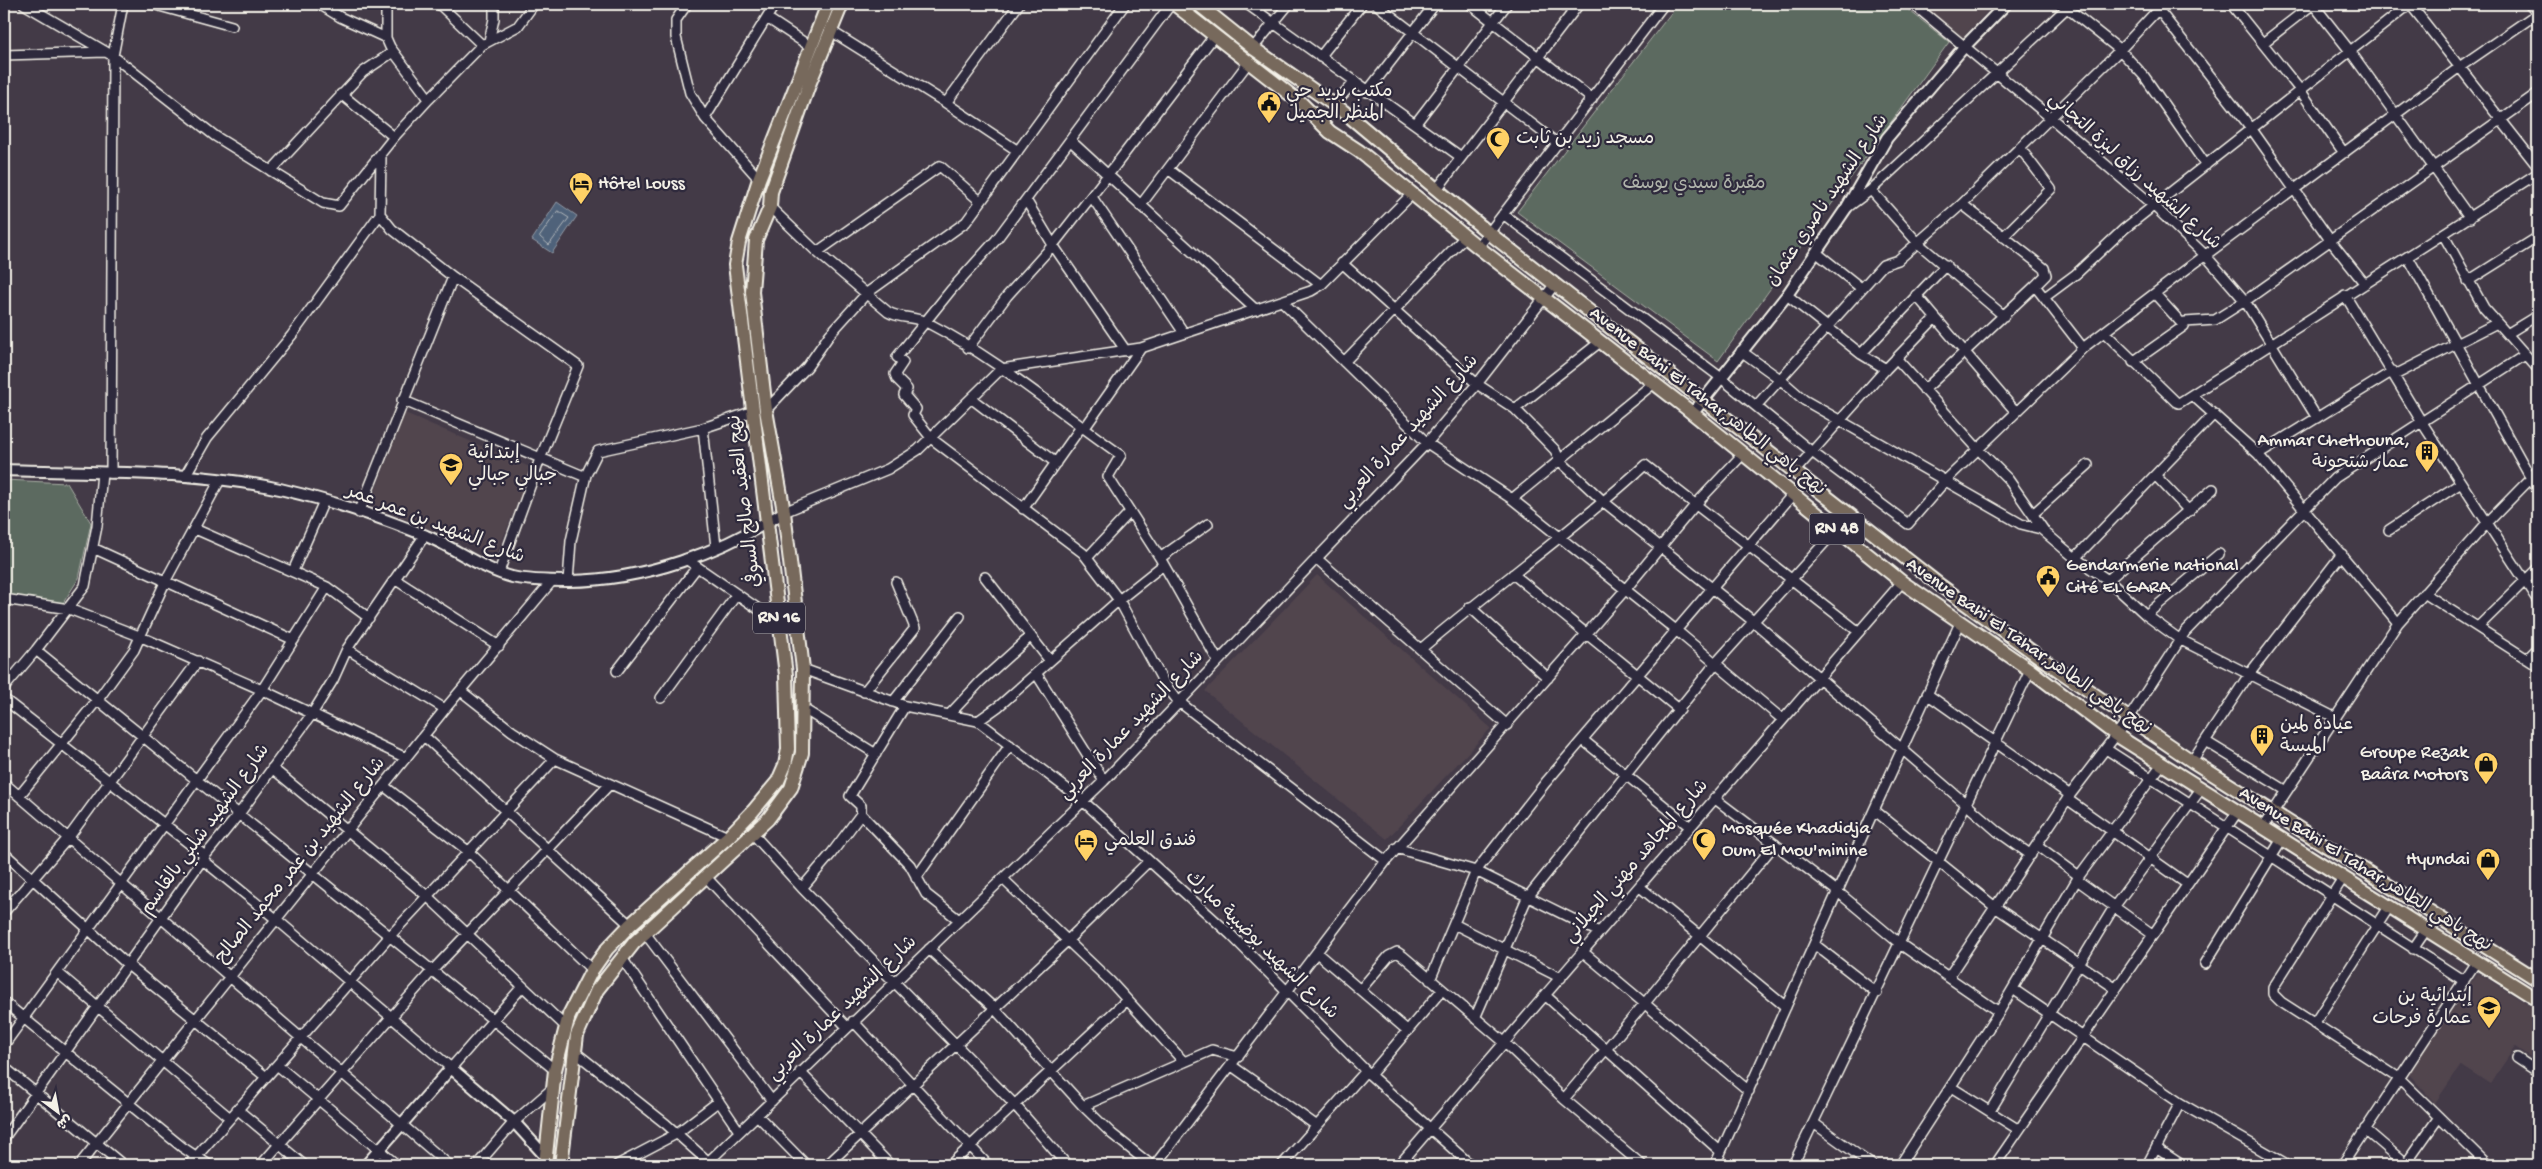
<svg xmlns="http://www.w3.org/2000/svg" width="2542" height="1169" font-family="'Gochi Hand','Playpen Sans Arabic',sans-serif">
  <rect width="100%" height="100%" fill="#433a47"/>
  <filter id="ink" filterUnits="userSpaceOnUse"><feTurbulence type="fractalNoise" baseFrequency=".02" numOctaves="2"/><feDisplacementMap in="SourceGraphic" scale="10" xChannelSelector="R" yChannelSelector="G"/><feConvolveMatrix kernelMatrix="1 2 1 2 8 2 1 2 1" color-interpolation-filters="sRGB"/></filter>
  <g filter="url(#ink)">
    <path fill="#51454e" d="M1919,4H1994L1962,38Z
      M405,413L532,468L496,555L370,505Z
      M1317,575L1491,728L1387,839L1205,691Z
      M2478,973L2538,1011V1062L2515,1047L2490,1084L2461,1065L2435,1103L2408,1073Z"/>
    <path fill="#5c6a60" stroke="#a8aea4" d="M1678,4H1901L1949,42L1718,361L1517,212Z
      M4,480L67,483L91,523L79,578L63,603L4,595Z"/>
    <path fill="#50627a" stroke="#929ba6" d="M557,202L577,216L552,253L532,240Z"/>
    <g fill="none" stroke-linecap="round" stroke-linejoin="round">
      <path stroke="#b2b8bc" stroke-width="1" d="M558,211L569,218L549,245L540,237Z"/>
      <defs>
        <path id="minor" d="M24,4L113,56L111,473
          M123,4L113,56L215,136L323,203L339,206L394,137L429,99L482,45L518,26L534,4
          M152,4L232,26
          M319,4L340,17L386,38
          M386,4V38L390,47L429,99
          M439,4L482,45
          M687,4L676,20V37L690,93L705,118L759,179
          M1171,4L996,240L951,290L897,357L903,362L895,374L897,379L907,389L904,395L916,409L913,415L932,439L1083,553L1119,600L1164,683L1178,701L1386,861
          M1247,4L1461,157
          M1376,4L1558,144
          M1470,4L1592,99
          M1563,4L1573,11
          M1913,4L2051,118L2154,206L2206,256L2245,301L2317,418
          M2154,4L2251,128L2330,240L2365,284
          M2231,4L2300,90L2344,153
          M2313,4L2350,51L2470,218
          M2410,4L2538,167
          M2529,4L2538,14
          M2067,8L2120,50L2144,76L2206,165
          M767,18L811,47
          M831,31L946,103L1019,4
          M1214,36L1108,175L1256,310
          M489,41L494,19V4
          M2263,43L2313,4
          M1253,48L1289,4
          M4,55L106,52
          M1320,57L1362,4
          M1367,92L1435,4
          M341,94L394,137
          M946,103L1018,151
          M1334,104L1354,82
          M705,118L775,4
          M1416,123L1507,4
          M1071,141L1108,175L1053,245L1126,351
          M1168,169L1321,285
          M271,171L363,72L393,52
          M1437,189L1579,4
          M1871,190L1919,244L2004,316
          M1092,197L1184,333
          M1962,204L2044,268L2046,275L2035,286
          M1140,206L1248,63
          M770,207L817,252L888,312C900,319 916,316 928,323C996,358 1058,411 1121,455L1108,477L1160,558L1218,661
          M1848,207L1871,190L2071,4
          M380,214L392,229L453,277L578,366L540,459L499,572
          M1503,214L1720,377L1812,452L1908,524L1946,480L2083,348L2180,274L2461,66L2538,13
          M2443,234L2484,308L2538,369
          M2003,237L2051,189L2020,148
          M1478,247L1664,4
          M817,252L940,166L980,201
          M1817,253L1861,288
          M2408,257L2538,491
          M1342,263L1477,384L1515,409L1555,450L1560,461L1604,502L1753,621L1966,804L1997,831L2031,855
          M2468,281L2538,237
          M2155,294L2184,326
          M1787,295L1861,354L1886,369
          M1916,295L2016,412
          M2345,295L2421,421L2538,601
          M2045,297L2076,274L2124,229L2410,4
          M1283,302L1427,443L1512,499L1677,631L1782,719
          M2104,332L2176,402L2179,403L2538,173
          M2507,334L2538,315
          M968,348L1007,296L1053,245L1026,200
          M1741,351L1780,379L1804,400L2021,524L2041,529L2075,558L2108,580L2146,615L2179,639L2336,718
          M1861,354L1946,265
          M1896,358L1978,449L2008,479L2045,532
          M1344,362L1465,237
          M2133,362L2184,326L2185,322L2215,320L2245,301L2538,93
          M2395,375L2497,323
          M1924,390L2035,286L2083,348
          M2192,395L2258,454L2398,623
          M972,399L1056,463
          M402,400L581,475H586L598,451L703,428
          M1757,405L1883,265L1898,260L1962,204L2120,50L2163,4
          M1515,409L1600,342
          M766,410L807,367L830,334L867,293L966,222L1125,4
          M1084,429L1141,348
          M2258,454L2393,371
          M1794,472L1886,369L1935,318
          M185,476L207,438L292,335L380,214L381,156
          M2156,476L2189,511
          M1512,499L1654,383
          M1023,509L1081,427
          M784,512L888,469L918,450L1001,369L1141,348L1311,291L1321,285L1412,194
          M359,513L453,277
          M2034,513L2088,465
          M195,529L327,587L369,618
          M2389,530L2461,483
          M716,547L703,428L754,411
          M93,548L294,640
          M1087,558L1130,512
          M1160,558L1208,524
          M1316,558L1507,725
          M2075,558L2214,414
          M686,559L780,624
          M293,571L324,501
          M1513,574L1680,710
          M985,577L1050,661
          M396,580L499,646
          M2108,580L2213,489
          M568,581L571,541L586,475
          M2424,593L2538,666
          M4,599L69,609L139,636L262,690L406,758
          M1470,607L1548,678
          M2146,615L2219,554
          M2478,627L2538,568
          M1422,648C1495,586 1574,530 1645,465L1859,632
          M347,649L445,709
          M36,650L555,1070
          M2527,659L2538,648
          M803,669L905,706L978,721L1083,801L1231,935L1370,1075L1471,1165
          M617,671L697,567
          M1036,673L1104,781
          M4,688L36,650L85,586L97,526L102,473
          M461,691L512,731L555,759L728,837
          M864,692L915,628L896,582
          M1927,694L2070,795
          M661,698L737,594
          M4,699L205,856
          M893,702L960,616
          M802,708L876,754
          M949,715L981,681L1031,636
          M978,721L999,706L1119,600L1163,565
          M424,736L630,925
          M1583,740L1689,826
          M2205,741L2287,791
          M2106,749L2464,981
          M2192,761L2250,673L2342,554
          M272,768L427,896L565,1026
          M4,783L449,1165
          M384,786L468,851L592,970
          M19,796L99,698L134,650L166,580L220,480
          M1714,798L1838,892L1900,944L1999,1012
          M2067,799L2187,884
          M1874,810L1995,907L2115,988
          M861,814L910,865L926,894L959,920
          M2263,827L2398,623L2487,523L2538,471
          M753,834L802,888L1014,1104L1067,1165
          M2037,845L2079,876
          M1396,848L1476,871L1599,932
          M4,853L128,965L266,1077
          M203,860L276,919L451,1068L522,987
          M706,877L847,1027
          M916,878L1010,745
          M2343,878L2273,988V994L2281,1002L2399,1078L2488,1165
          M1003,879L1110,981L1184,1062
          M2077,880L2152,934
          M1640,887L1786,1007
          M802,888L831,854L861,814V806L850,796L905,706
          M4,912L69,837L198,661
          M1454,924L1561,978
          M645,933L772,1101
          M1814,944L1877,993
          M929,949L994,1008L1083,1106L1112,1134L1151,1165
          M2413,949L2426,930
          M1582,951L1749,1091
          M1317,953L1408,1031
          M622,958L739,1131
          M2205,964L2282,839
          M58,973L230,1118
          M1949,976L2070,795L2129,718L2185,632L2335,478L2525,355
          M1430,980L1476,871L1546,782L1793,494
          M1361,989L1389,956L1397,952L1403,956L1504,1042L1564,1099L1642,1165
          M2013,989L2180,1103L2288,1165
          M1546,996L1721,1152
          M4,1002L182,1147L209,1165
          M1475,1018L1527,898L1715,664L1837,529
          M853,1021L988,1165
          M2314,1024L2389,907
          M4,1045L262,690L327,587
          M575,1052L666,1124L712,1165
          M2517,1058L2538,1072
          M277,1065L397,1165
          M1232,1066L1317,1126
          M4,1067L123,1165
          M800,1072L890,1165
          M1370,1075L1442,990
          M1951,1087L2019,1130
          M1564,1099L1645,1003L1775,844
          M1083,1106L1212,1050L1238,1057
          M237,1109L304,1165
          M1990,1111L2114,907L2201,789
          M757,1115L806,1165
          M1815,1124L1872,1165
          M2365,1129L2407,1165
          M4,1138L205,856L239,814L312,714L333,680L347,649L425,535
          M2156,1148L2182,1165
          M79,1165L445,709L552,581
          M189,1165L390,936L555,759
          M261,1165L431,972L610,784
          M477,1165L514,1122L553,1088
          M617,1165L676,1134L719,1101
          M705,1165L1104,781L1427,443L1477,384L1555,284
          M827,1165L1068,940L1149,861
          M950,1165L1127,1000
          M1155,1165L1386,861L1625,590L1696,504L1743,454
          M1282,1165L1366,1071
          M1399,1165C1566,970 1735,776 1902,582
          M1715,1165L1874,810L1960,623
          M1793,1165L2030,670
          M1900,1165L1999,1012L2079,876L2162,764
          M1995,1165L2238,811
          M2147,1165L2180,1103
          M2342,1165L2476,962
          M2405,1165L2439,1117"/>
        <path id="tertiary" d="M1693,413L1787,295L1847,207L1887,138L1964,47L2006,4
          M4,470C95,473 190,470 280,489C328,500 378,516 424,535C454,547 481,569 512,577C530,581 551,581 569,581C645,580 720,553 784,512
          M366,1165L451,1068L514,1122L546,1157"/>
        <path id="primary" d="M1174,4L1301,103L1330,132L1359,151L1478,247L1686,408L1902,582L2030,670L2116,735L2538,1000
          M1198,4L1253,48L1343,111L1489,233L1941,586L2045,661L2192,761L2538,980
          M545,1165L555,1070L569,1015L592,970L607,949L630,925L728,837L753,811L778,781L785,765L788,749L786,675L735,265L739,242L759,179L828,4
          M561,1165L577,1035L597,990L634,943L768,819L791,788L802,753L803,669L784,512L766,410L752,292L756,240L770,207L771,192L810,82L842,4"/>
      </defs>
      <use href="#minor" stroke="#f4f1e8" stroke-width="12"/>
      <use href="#tertiary" stroke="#f4f1e8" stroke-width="14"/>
      <use href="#primary" stroke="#f4f1e8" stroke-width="16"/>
      <use href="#minor" stroke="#2f2a3d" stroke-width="9"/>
      <use href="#tertiary" stroke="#2f2a3d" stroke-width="10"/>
      <use href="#primary" stroke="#77695c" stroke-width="12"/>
    </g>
  </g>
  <defs>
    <symbol id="civic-pin" viewBox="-11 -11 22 30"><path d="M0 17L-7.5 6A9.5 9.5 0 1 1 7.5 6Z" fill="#ffd166" stroke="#2f2a3d"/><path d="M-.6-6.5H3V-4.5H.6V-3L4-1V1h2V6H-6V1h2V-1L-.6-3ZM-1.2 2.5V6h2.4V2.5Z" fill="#111"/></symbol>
    <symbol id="mosque-pin" viewBox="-11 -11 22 30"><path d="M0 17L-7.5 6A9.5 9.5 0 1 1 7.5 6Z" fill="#ffd166" stroke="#2f2a3d"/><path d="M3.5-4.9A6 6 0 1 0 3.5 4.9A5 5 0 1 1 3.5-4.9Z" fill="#111"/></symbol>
    <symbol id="hotel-pin" viewBox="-11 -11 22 30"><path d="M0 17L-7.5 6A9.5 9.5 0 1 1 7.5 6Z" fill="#ffd166" stroke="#2f2a3d"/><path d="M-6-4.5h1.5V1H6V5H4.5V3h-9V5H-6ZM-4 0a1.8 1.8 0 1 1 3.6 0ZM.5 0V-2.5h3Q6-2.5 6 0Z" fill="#111"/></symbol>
    <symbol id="building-pin" viewBox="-11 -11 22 30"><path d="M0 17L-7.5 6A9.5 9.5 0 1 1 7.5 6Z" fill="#ffd166" stroke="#2f2a3d"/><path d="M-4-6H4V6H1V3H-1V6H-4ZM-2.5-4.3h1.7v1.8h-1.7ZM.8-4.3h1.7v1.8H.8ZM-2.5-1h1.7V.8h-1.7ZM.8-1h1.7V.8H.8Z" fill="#111"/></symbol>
    <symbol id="school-pin" viewBox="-11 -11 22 30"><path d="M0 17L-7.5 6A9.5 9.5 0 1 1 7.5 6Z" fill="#ffd166" stroke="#2f2a3d"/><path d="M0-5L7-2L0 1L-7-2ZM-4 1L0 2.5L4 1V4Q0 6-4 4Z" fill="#111"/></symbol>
    <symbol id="shop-pin" viewBox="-11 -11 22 30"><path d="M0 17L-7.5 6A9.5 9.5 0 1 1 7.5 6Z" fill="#ffd166" stroke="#2f2a3d"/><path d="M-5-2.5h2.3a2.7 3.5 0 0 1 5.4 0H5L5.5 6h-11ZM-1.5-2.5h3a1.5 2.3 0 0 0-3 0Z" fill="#111"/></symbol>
  </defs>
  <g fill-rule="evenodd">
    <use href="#civic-pin" x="1255" y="89" width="28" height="38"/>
    <use href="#mosque-pin" x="1484" y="125" width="28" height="38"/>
    <use href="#hotel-pin" x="567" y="170" width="28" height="38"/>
    <use href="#building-pin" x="2413" y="438" width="28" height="38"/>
    <use href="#school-pin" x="437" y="451" width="28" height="38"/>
    <use href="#civic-pin" x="2034" y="563" width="28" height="38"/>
    <use href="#building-pin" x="2248" y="722" width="28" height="38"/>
    <use href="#shop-pin" x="2472" y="750" width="28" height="38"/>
    <use href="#mosque-pin" x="1690" y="826" width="28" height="38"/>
    <use href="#hotel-pin" x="1072" y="827" width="28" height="38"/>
    <use href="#shop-pin" x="2474" y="846" width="28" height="38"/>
    <use href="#school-pin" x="2475" y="994" width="28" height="38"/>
  </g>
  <g text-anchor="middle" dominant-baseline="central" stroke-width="4.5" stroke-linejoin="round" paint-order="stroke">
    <g fill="#2f2a3d" stroke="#b9b5b5" stroke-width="1">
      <rect x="1809.5" y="513.5" width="55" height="31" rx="4"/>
      <rect x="753" y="602.5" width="52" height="31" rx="4"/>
    </g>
    <g font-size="18" font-weight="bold" fill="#f4f1e8">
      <text x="1837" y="529">RN 48</text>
      <text x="779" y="618">RN 16</text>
    </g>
    <g font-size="19" fill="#f4f1e8" stroke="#2f2a3d" text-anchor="start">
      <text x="1286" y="92">مكتب بريد حي<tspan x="1286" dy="22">المنظر الجميل</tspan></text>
      <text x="1516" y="139">مسجد زيد بن ثابت</text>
      <text x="598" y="184">Hôtel Louss</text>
      <text x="2410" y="441" text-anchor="end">Ammar Chethouna,<tspan x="2410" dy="22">عمار شتحونة</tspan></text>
      <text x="468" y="454">إبتدائية<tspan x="468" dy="22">جبالي جبالي</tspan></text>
      <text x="2066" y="566">Gendarmerie national<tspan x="2066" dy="22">Cité EL GARA</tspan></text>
      <text x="2280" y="725">عيادة لمين<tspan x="2280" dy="22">الميسة</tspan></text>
      <text x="2468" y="753" text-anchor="end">Groupe Rezak<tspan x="2468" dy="22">Baâra Motors</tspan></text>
      <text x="1722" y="829">Mosquée Khadidja<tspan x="1722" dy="22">Oum El Mou'minine</tspan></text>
      <text x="1104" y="841">فندق العلمي</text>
      <text x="2470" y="860" text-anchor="end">Hyundai</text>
      <text x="2472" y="997" text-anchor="end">إبتدائية بن<tspan x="2472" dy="22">عمارة فرحات</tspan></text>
    </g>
    <g font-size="19" fill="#f4f1e8" stroke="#2f2a3d">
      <text transform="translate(2134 172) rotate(42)">شارع الشهيد رزاق لبزة التجاني</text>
      <text transform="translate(1828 201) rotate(-56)">شارع الشهيد ناصري عثمان</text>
      <text transform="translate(1707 402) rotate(38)">Avenue Bahi El Tahar,نهج باهي الطاهر</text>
      <text transform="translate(1409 432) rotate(-48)">شارع الشهيد عمارة العربي</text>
      <text transform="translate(746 501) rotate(-97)">نهج العقيد صالح السوفي</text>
      <text transform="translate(435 525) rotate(21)">شارع الشهيد بن عمر عمر</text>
      <text transform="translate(2028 647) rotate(35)">Avenue Bahi El Tahar,نهج باهي الطاهر</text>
      <text transform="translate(1132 726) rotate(-46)">شارع الشهيد عمارة العربي</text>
      <text transform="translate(206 830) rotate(-54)">شارع الشهيد شلبي بالقاسم</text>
      <text transform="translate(301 861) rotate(-51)">شارع الشهيد بن عمر محمد الصالح</text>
      <text transform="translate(1637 862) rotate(-49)">شارع المجاهد مهني الجيلاني</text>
      <text transform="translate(2365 870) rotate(32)">Avenue Bahi El Tahar,نهج باهي الطاهر</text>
      <text transform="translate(1261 946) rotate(44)">شارع الشهيد بوضبية مبارك</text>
      <text transform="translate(843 1009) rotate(-44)">شارع الشهيد عمارة العربي</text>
    </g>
    <g font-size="19" fill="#b0b4ab" stroke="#2f2a3d">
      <text x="1694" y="184">مقبرة سيدي يوسف</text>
    </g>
  </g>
  <rect width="2542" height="1169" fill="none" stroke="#2f2a3d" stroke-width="20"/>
  <rect x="10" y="10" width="2522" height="1149" fill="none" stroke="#f4f1e8" stroke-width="2" filter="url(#ink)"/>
  <g transform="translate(58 1112) rotate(148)" stroke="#2f2a3d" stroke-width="4" paint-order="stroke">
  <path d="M0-4L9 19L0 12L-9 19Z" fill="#f4f1e8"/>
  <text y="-8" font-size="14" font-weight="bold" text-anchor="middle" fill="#f4f1e8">ش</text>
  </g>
</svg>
